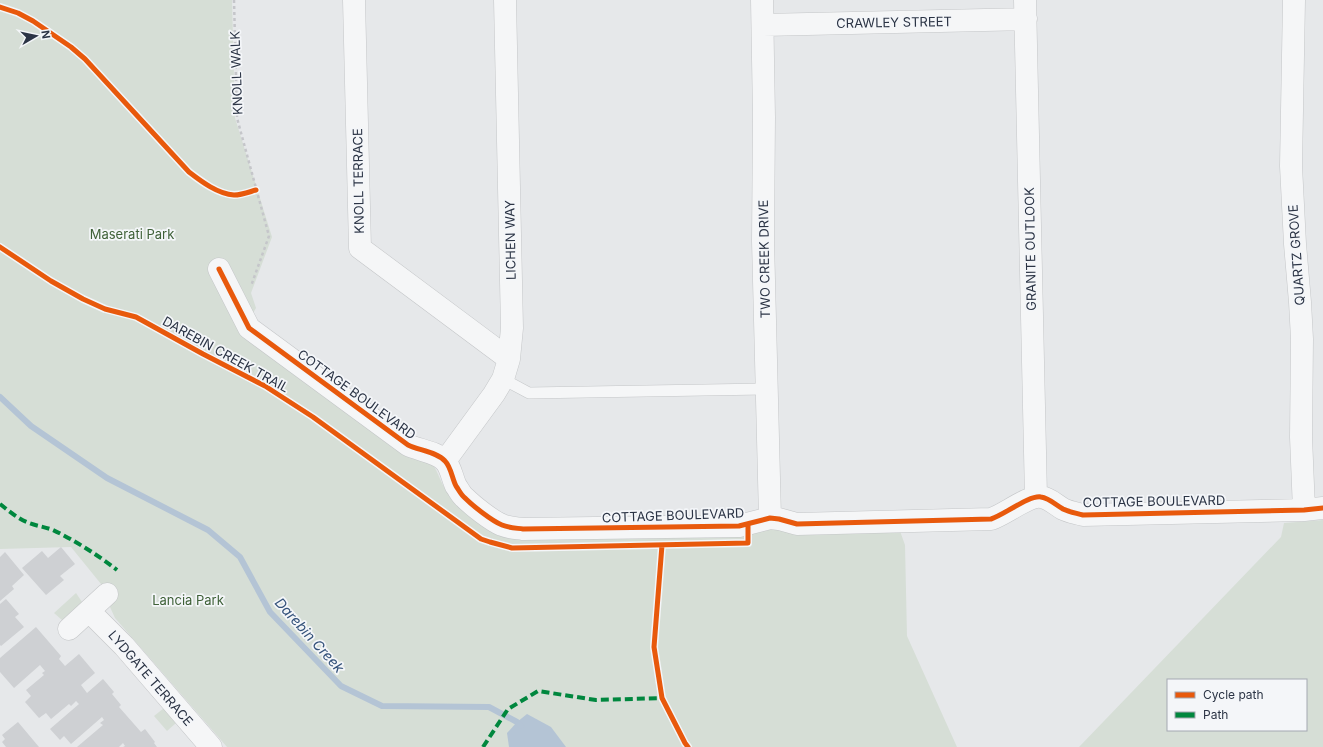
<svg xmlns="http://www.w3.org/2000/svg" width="1323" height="747" font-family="Inter,sans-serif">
  <rect width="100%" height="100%" fill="#e6e8ea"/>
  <path fill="#d6ded6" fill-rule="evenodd" d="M0,0H232L235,118L272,237L251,293L256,308L242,332L431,462C439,472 441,486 450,495C462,508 478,519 491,530L760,527L900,531L905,545L907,636L957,747H227L115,618L110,607L114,600L71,547L0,549Z
    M1323,520V747H1079L1281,537L1284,523ZM1168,680H1306V730H1168Z
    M76,593L82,602L62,620L54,613Z
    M164,708L176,723L167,731L154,716Z"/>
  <path fill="#b4c4d5" d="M527,714L551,727L566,747H509L507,733L517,722Z"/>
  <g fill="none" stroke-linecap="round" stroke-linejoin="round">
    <path stroke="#b4c4d5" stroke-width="6" d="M0,397L31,426L107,478L208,530L240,557L270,612L341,686L382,706L489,707L517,722L521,726"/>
  </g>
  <path fill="#ced0d3" d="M61,547L75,564L60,576L64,580L46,595L22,568L42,551L48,558Z
    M5,552L24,575L12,586L14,589L0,601V557Z
    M6,599L19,614L15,617L24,627L1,646L0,645V604Z
    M36,627L61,656L59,659L65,666L79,654L95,673L81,685L87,693L103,679L114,692L112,694L121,705L119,707L141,732L145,729L155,742L154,743L157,747H123L125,746L123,743L119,747H77L103,725L100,723L104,720L102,717L71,744L64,736L60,740L50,729L79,704L76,701L71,706L69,704L51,719L46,713L39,718L25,702L31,696L26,690L44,675L42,673L45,671L40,665L14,688L0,672V658Z
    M18,722L39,747H6L2,742L5,739L2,735Z"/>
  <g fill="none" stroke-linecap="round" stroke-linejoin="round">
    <defs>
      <path id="service" d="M503,379L529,393L767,389"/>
      <path id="minor" d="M354,0L360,248L509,359
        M762,0L764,117L763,241L770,518
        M1025,0L1036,497
        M1294,0L1291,166L1295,244L1300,302L1302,339L1301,437L1304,510
        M763,25L1026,19
        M219,269L249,328L408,445C418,450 437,452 445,461C451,467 452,478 456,486C459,490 461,495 465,498C473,506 492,521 502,525C509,528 516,528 523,529L739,526L770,518L779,519L797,524L991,519C1004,515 1029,495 1041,497C1049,498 1056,505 1063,509C1069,512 1076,513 1083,515L1304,510L1323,508
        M445,461L494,394L503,379L509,359L512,328L505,0
        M89,611L124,646L211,747
        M69,629L107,594"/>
    </defs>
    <use href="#service" stroke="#c4c6c8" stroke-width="12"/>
    <use href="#minor" stroke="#c4c6c8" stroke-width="23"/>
    <path stroke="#c5c6ca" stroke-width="2.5" stroke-dasharray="3 3" stroke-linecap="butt" d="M234,0L237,118L269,236L251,286"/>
    <use href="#service" stroke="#f5f6f7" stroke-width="11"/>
    <use href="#minor" stroke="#f5f6f7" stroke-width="22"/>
    <path stroke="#00873e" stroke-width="4" stroke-dasharray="8 4" stroke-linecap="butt" d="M0,504C9,511 18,519 29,523C37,526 45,527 53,530C74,540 98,555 117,570
      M483,747L508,709L538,691L596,700L662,698"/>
    <defs>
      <path id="cycleway" d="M0,7L18,13L33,21L71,47L85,59L189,172C202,182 218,194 234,195C242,195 249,192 256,190
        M0,247L51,281L83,299L105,309L136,317L203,354L265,386L313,417L481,539L490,542L512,548L748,543V524
        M219,269L249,328L408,445C418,450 437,452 445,461C451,467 452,478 456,486C459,490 461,495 465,498C473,506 492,521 502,525C509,528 516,528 523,529L739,526L770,518L779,519L797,524L991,519C1004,515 1029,495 1041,497C1049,498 1056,505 1063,509C1069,512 1076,513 1083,515L1304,510L1323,508
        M662,545L654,647L662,698L685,743L688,747"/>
    </defs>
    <use href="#cycleway" stroke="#f4f6f9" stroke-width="8"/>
    <use href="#cycleway" stroke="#e8590c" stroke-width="5"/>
  </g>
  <g text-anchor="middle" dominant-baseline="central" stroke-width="3.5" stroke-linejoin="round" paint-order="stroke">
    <g font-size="13" fill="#2b3445" stroke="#f4f6f9">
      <text transform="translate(894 22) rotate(-1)">CRAWLEY STREET</text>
      <text transform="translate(236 73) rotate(-92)">KNOLL WALK</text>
      <text transform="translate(358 181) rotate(-91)">KNOLL TERRACE</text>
      <text transform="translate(510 240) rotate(-91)">LICHEN WAY</text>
      <text transform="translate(1030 249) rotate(-91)">GRANITE OUTLOOK</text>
      <text transform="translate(1296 255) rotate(-94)">QUARTZ GROVE</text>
      <text transform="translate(764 259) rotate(-91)">TWO CREEK DRIVE</text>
      <text transform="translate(226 354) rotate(29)">DAREBIN CREEK TRAIL</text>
      <text transform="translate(357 394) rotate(36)">COTTAGE BOULEVARD</text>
      <text transform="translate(1154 501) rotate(-1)">COTTAGE BOULEVARD</text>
      <text transform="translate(673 515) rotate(-2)">COTTAGE BOULEVARD</text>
      <text transform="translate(151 678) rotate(49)">LYDGATE TERRACE</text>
    </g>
    <g font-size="13" fill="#3f6138" stroke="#f4f6f9">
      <text x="132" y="234">Maserati Park</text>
      <text x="188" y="600">Lancia Park</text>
    </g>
    <g font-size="14" font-style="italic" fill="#34527a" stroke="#f4f6f9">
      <text transform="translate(310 635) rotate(48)">Darebin Creek</text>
    </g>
  </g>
  <rect x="1167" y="679" width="140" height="52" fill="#f4f6f9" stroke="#a4a8b1"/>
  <rect x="1175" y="692" width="20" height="6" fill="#e8590c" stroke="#a4a8b1"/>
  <text x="1203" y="699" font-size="12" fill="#2b3445">Cycle path</text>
  <rect x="1175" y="712" width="20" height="6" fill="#00873e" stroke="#a4a8b1"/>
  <text x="1203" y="719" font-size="12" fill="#2b3445">Path</text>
  <g transform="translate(36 36) rotate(81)" stroke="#f4f6f9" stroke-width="3" paint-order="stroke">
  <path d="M0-3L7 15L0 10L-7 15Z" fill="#2b3445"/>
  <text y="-6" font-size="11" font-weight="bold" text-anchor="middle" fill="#2b3445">N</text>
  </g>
</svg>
